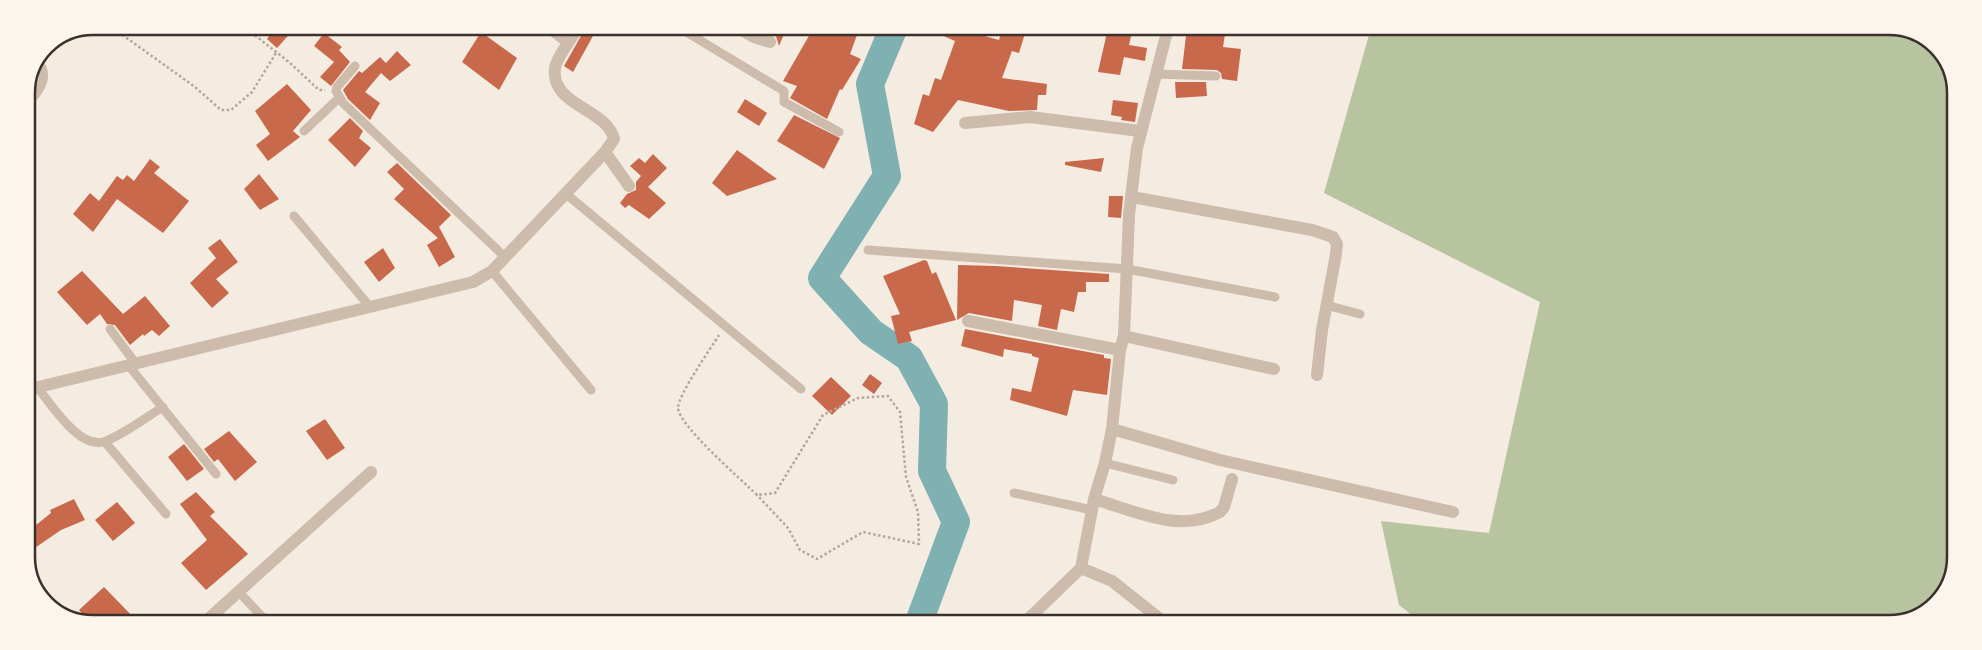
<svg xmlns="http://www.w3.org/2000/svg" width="1982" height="650" font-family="Poppins,sans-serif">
  <rect width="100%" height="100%" fill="#f4ebe1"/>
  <path fill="#b8c4a0" d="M1371,28L1907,29L1942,52L1956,88L1953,575L1929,610L1889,624L1422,623L1399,605L1381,521L1489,533L1540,302L1324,193Z"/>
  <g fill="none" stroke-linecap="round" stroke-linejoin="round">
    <path stroke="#7fb0b2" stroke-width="28" d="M894,27L870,84L887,176L822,278L871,332L909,358L934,404L932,471L956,522L919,622"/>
  </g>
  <path fill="#c8694b" d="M276,26L296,27L277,48L267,39Z
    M586,27H598L573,72L564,66Z
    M753,27H787L779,46L776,36Z
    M814,27H860L850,54L861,59L842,90L840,89L827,119L790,98L797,86L783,81Z
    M923,27H971L970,32L999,40L1002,27L1026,30L1019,53L1012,51L1002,78L1047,84L1046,95H1038L1037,110L1009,111L958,100L933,132L914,124L923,94L929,96L935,78L941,80L955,41Z
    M1108,28H1133L1129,45L1147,48L1145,61L1124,57L1120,75L1098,72Z
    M1187,28H1226L1223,47L1241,49L1237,81L1222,79L1221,73L1217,70L1182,69Z
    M481,32L517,58L499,90L462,62Z
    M324,33L342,47L339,50L350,62L331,86L320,77L334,62L314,46Z
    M397,51L411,65L390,81L381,73L365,92L380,103L370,120L348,99L343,90L359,71L362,73L380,57L386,63Z
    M1175,82H1206L1207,96L1176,98Z
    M287,84L311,110L293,131L300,137L268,161L256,145L270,134L255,111Z
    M745,99L767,113L759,126L737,112Z
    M1113,100L1138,103L1135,122L1121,120L1122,117L1111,115Z
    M794,115L840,138L824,169L777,141Z
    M350,118L363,131L359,138L371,148L355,167L328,140Z
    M737,150L777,179L727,196L712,183Z
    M653,154L667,168L648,187L666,203L649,219L629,205L625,208L620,203L627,194L636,190V182L641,176L630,166L639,158L645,163Z
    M1104,158L1101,172L1065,165V162Z
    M150,159L160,167L154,173L189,201L163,233L117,199L93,232L73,214L90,193L99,201L117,176L123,180L127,175L134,181Z
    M397,163L451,215L439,227L455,257L439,267L427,245L438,238L394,199L404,189L387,172Z
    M259,174L279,199L260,210L244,189Z
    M1109,196H1123L1121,218L1108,217Z
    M220,239L238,262L216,279L229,293L212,308L190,283L216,258L208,248Z
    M383,248L395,268L379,282L364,262Z
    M924,260L927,261L932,274L936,272L956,320L909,332L912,341L898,344L891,316L900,314L883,276Z
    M958,265L995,266L1109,274V282H1086V292H1078L1074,312L1061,309L1057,330L1038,326L1042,305L1014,300L1012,321L969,313L957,320Z
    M82,271L123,314L145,296L170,326L159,336L152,330L144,336L143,334L130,345L115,325L107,324L100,314L87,325L57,292Z
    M965,329L1104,355V358L1111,359L1107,395L1073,390L1067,416L1010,400L1012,388L1031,392L1039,358L1032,356V354L1004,349L1003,357L961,346Z
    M870,374L882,383L874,394L862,385Z
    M831,377L851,396L832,415L812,396Z
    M325,419L345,448L327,460L306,431Z
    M229,431L257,462L235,481L218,459L214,462L204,449Z
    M184,444L204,469L187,481L168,457Z
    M196,492L215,512L210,516L248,554L206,590L181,563L207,540L180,504Z
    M74,499L85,520L61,530L26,554V533L51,513L50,510Z
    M117,502L135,523L113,541L95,520Z
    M104,587L137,621H89L79,610Z"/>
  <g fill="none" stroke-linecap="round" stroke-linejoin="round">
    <path stroke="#b9a596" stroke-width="2.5" stroke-dasharray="2.5 2.5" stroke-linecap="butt" d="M110,26L195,87L221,110H231L252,92L276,53
      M243,26L289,62L319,90H325
      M719,335C711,348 678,395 678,408C679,426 742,480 757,495L775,493L823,415L858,398L888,396L900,412L906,477L918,512L919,544L863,532L817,559L800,550L788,528L757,495"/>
    <path stroke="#cdbbac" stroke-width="9" d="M546,27L568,44
      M678,27L784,91V102L839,132
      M355,66L337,87L336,91L343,103L505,257
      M1155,74L1216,76
      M26,105C37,94 51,78 39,63
      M304,131L339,98
      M565,193L801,389
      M294,216L370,307
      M868,250L1127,269L1275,297
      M492,271L591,390
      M1326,305L1360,314
      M110,329L136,364
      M129,366L216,474
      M38,388C51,404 81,452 106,441C126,433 145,418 163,407
      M105,442L166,514
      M1105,463L1173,480
      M1014,493L1092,510
      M238,591L267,622"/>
    <path stroke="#cdbbac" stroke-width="12" d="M737,27L754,37L770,42
      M965,123L1030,117L1140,131
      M605,152L629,186
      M1132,197L1312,230L1333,237L1337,244L1336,254L1322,330L1317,375
      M968,321L1120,350
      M1124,336L1274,369
      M26,390L473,282L492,271L605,152L614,139C607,108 550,106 555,68C556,58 573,37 578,27
      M1112,429L1220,460L1453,512
      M1094,499C1135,511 1179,534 1220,512L1224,507L1232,479
      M1081,568L1112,581L1165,623
      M205,622L371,472
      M1024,623L1081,568L1094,499L1105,463L1112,429L1120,350L1124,336L1129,215L1137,148L1168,28"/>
  </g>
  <path d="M0 0H1982V650H0ZM93 35H1889A58 58 0 0 1 1947 93V557A58 58 0 0 1 1889 615H93A58 58 0 0 1 35 557V93A58 58 0 0 1 93 35Z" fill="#fbf5ee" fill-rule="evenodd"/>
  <path fill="none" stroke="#3b302b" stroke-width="2.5" d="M93 35H1889A58 58 0 0 1 1947 93V557A58 58 0 0 1 1889 615H93A58 58 0 0 1 35 557V93A58 58 0 0 1 93 35Z"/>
</svg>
